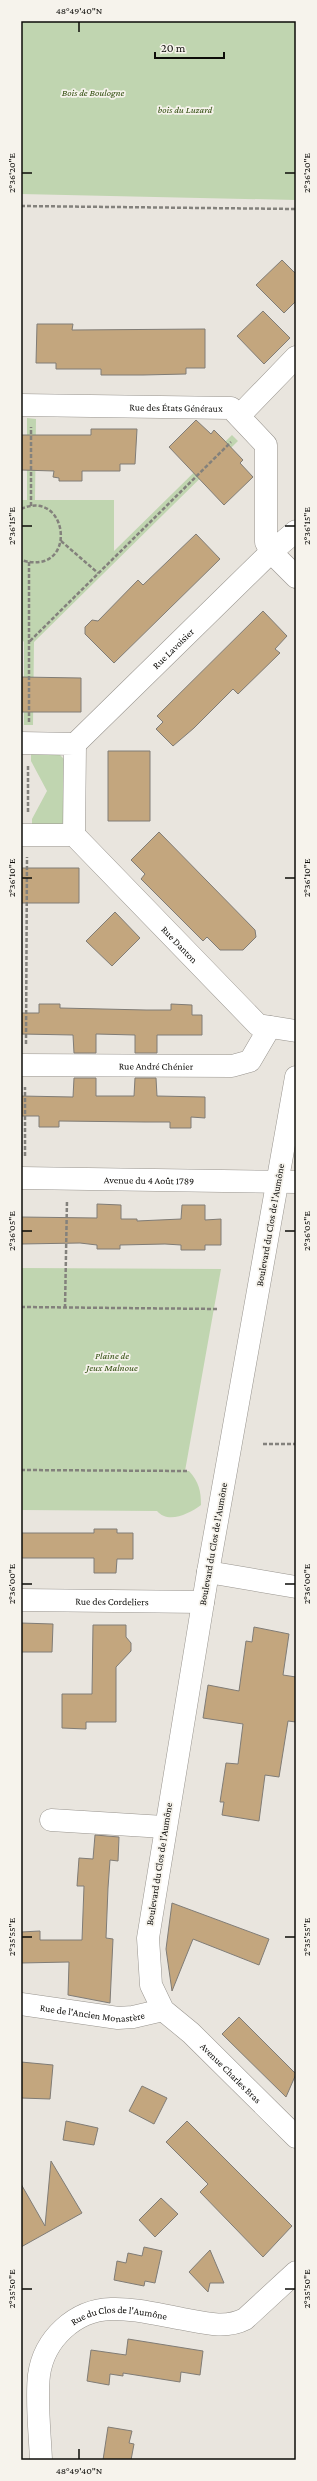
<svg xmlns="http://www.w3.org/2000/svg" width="317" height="2481" font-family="'Crimson Pro',serif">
  <rect width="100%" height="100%" fill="#e9e5de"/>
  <path fill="#c0d5b0" d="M21,21H296V200L21,194Z
    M27,418L36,419L35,500H114V551L232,435L238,441L34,642L33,725H24V642L21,638V500H27Z
    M31,752L60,755L65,760V820L61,825L32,828V819L47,791L31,761Z
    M21,1268L221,1269L185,1471H189C199,1482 201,1491 201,1505C189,1514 168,1524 157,1511L21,1510Z"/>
  <path fill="#c3a67e" stroke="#807c76" d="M282,260L296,274V301L284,313L256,285Z
    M263,311L290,338L264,364L237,336Z
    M37,324H73L72,330L205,329V368H186V374L143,375H101V369H56V363H36Z
    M196,420L211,434L214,430L222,438L243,460L240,463L253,477L224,505L169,447Z
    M91,429H137L135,464H120V471H82V481H59V478L53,477L54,471L21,470V435H91Z
    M196,534L220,559L114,663L85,634V627L92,620L98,621L138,580L143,585Z
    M263,611L287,636L275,649L280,653L238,694L233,689L194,728L173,746L156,729L163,722L157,716Z
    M21,677L81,678V712H21Z
    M108,751H150V821H108Z
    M159,832L255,930L256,937L243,950H220L207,937L203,941L141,879L145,874L131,860Z
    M21,868H79V903H21Z
    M115,912L140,938L112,966L86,941Z
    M39,1004H60V1008L146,1010H171V1004L192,1005V1015H202V1035H157V1053H135V1035L96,1034V1053H74L73,1035L21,1034V1013H39Z
    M74,1078H96V1096H134L135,1078H156L157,1096L205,1097V1118L191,1117V1128H170V1122H145L59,1121V1127H39V1116H21V1096L73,1097Z
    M97,1204L121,1205V1219H137V1221L181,1219L182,1205H205V1220L221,1219V1245H205V1250H181V1245L165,1244L120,1245V1249H97V1245L80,1243L21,1244V1217L97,1218Z
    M94,1529H117V1533H133V1559H117L116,1573H94V1558H21V1533H94Z
    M21,1623L53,1624L52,1652H21Z
    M93,1625H126V1637L131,1643V1651L116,1667V1722H86V1729L62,1728V1694H92Z
    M254,1627L289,1634L283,1675L296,1677V1722L288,1721L279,1777L265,1775L259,1821L222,1815L224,1802H220L226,1763L238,1764L243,1724L203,1718L208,1685L239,1691L246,1641L252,1642Z
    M95,1835L119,1837L118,1861L110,1860L108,1888L106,1938L113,1939L110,2003L68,1995L69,1962L21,1963V1932L40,1931V1940H82L84,1886H77L79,1858L93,1859Z
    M172,1903L269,1939L259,1965L193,1939L172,1991L166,1949Z
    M239,2017L296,2074L286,2097L222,2034Z
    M21,2062L53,2065L50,2099L21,2098Z
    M142,2086L167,2098L154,2124L129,2111Z
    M66,2121L98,2128L94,2145L63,2140Z
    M187,2121L292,2226L263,2257L200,2192L208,2184L166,2142Z
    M51,2161L82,2213L21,2247V2184L45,2226Z
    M161,2198L178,2214L155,2237L139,2220Z
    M144,2247L162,2251L155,2283L145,2281L144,2286L114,2280L117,2261L126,2263L128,2253L142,2256Z
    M210,2250L224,2283H210L208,2292L189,2272Z
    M128,2339L203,2351L200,2375L181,2372L180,2382L123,2373V2376L110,2374L109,2385L87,2381L91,2350L126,2355Z
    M108,2427L132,2431L129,2443L134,2444L131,2460H103Z"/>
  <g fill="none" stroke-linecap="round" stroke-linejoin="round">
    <defs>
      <g id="minor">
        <path id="s1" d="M21,405L231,408L266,445V542L271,552L296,577"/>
        <path d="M239,416L296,357"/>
        <path d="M21,743L75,744L74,835H21"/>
        <path id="s2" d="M75,744L271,552L296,531"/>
        <path id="s3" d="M74,835L258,1025L296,1031"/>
        <path id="s4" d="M21,1065L232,1066L250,1061L270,1027"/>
        <path id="s5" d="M296,1077L208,1572L148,1938L151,1985L163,2010L191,2033L296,2137"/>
        <path id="s6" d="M21,1178L296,1182"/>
        <path d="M208,1572L296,1587"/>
        <path id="s7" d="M21,1600L203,1602"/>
        <path d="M51,1820L164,1827"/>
        <path id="s8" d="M21,2004L118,2018L133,2017L163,2010"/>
        <path id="s9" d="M41,2460C40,2435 36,2400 39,2375C44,2339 75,2310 111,2309C135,2308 160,2315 183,2319C204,2323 226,2329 245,2319L296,2272"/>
      </g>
    </defs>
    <use href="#minor" stroke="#98948e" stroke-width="23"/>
    <path stroke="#83817c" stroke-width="2.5" stroke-dasharray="4 2" stroke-linecap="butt" d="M21,206L296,209
      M31,506V427
      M21,509C69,487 79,578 21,560
      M61,541L98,573
      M30,641L231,442
      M29,722V562
      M28,812V765
      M26,1044L27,857
      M25,1156V1087
      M21,1307L218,1309
      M65,1308L67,1200
      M263,1444H296
      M21,1470L189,1471"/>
    <use href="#minor" stroke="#fff" stroke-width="22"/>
  </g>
  <path fill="none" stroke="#0d0c09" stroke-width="1.5" d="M79,22V32M22,173H32M285,173H295M22,526H32M285,526H295M22,878H32M285,878H295M22,1231H32M285,1231H295M22,1584H32M285,1584H295M22,1937H32M285,1937H295M22,2289H32M285,2289H295M79,2449V2459"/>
  <g text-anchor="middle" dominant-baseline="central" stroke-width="3.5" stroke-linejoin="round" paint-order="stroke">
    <g font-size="10" font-style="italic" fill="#2f4b0c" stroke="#f6f3ec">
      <text x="93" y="92">Bois de Boulogne</text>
      <text x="185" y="109">bois du Luzard</text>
      <text x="112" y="1355">Plaine de<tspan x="112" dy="12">Jeux Malnoue</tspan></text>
    </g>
    <g font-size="10" fill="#0d0c09" stroke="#f6f3ec">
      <text stroke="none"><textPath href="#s1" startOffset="155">Rue des États Généraux</textPath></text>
      <text stroke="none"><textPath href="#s2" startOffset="137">Rue Lavoisier</textPath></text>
      <text stroke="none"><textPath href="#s3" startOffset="152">Rue Danton</textPath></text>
      <text stroke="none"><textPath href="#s4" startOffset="135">Rue André Chénier</textPath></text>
      <text stroke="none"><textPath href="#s6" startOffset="128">Avenue du 4 Août 1789</textPath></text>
      <text transform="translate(270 1225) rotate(-80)">Boulevard du Clos de l'Aumône</text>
      <text transform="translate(213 1544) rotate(-80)">Boulevard du Clos de l'Aumône</text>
      <text stroke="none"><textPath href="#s7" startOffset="91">Rue des Cordeliers</textPath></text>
      <text transform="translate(159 1864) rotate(-81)">Boulevard du Clos de l'Aumône</text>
      <text stroke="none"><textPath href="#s8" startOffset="72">Rue de l'Ancien Monastère</textPath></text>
      <text stroke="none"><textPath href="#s5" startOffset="1041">Avenue Charles Bras</textPath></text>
      <text stroke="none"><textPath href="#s9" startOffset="198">Rue du Clos de l'Aumône</textPath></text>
    </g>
  </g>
  <rect width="317" height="2481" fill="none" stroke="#f6f3ec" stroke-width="44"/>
  <path d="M155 52v6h69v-6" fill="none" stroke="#0d0c09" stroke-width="2"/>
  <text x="161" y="52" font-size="12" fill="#0d0c09" stroke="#f6f3ec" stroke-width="3" paint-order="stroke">20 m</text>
  <rect x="22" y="22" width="273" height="2437" fill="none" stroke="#0d0c09" stroke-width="1.5"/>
  <g font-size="10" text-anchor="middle" fill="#0d0c09">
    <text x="79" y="14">48°49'40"N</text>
    <text transform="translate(306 173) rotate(-90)" y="4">2°36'20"E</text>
    <text transform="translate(11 173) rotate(-90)" y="4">2°36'20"E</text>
    <text transform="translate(11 526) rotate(-90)" y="4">2°36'15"E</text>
    <text transform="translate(306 526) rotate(-90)" y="4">2°36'15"E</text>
    <text transform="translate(11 878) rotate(-90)" y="4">2°36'10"E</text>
    <text transform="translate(306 878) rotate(-90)" y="4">2°36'10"E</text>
    <text transform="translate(306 1231) rotate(-90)" y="4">2°36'05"E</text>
    <text transform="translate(11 1231) rotate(-90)" y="4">2°36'05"E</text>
    <text transform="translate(11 1584) rotate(-90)" y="4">2°36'00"E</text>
    <text transform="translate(306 1584) rotate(-90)" y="4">2°36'00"E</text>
    <text transform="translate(11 1937) rotate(-90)" y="4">2°35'55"E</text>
    <text transform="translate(306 1937) rotate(-90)" y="4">2°35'55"E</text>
    <text transform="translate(306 2289) rotate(-90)" y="4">2°35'50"E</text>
    <text transform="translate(11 2289) rotate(-90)" y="4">2°35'50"E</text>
    <text x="79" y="2474">48°49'40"N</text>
  </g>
</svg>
